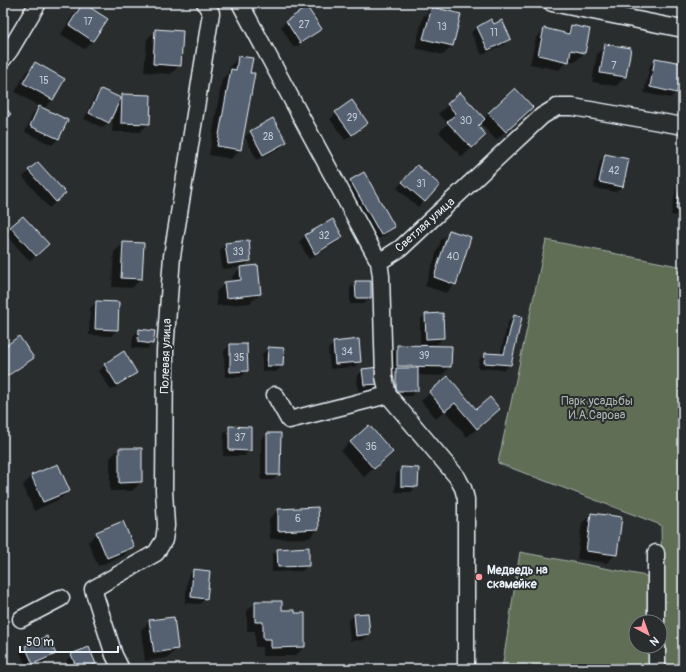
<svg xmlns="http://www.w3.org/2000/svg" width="686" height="672" font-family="Pangolin,sans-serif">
  <rect width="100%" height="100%" fill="#2a2d2e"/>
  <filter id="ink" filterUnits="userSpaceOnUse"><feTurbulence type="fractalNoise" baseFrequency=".025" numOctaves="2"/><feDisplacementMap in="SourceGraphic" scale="8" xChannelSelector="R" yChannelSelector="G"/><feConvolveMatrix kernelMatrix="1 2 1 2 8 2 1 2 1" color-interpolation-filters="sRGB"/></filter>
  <g filter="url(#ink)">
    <path fill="#606e57" stroke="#a4b0a8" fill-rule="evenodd" d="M546,240L683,267V669H502L520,552L662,579L661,525L498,463ZM636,622H660V646H636Z"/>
    <path fill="#0007" d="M83,4L93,40L84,49L61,34L74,13Z
      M432,8L459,15L452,46L443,55L415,48L423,17Z
      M286,21L320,29L314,35L294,48L281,27Z
      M493,26L510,39L504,45L482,55L471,33L477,27Z
      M571,26L584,53L575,62L568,60L559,70L530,64L536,38L545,29L564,34Z
      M156,30L180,65L171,74L144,72L147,39Z
      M606,45L630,49L625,77L616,86L592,82L597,54Z
      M239,57L249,73L254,74L240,150L231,159L209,155L222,79L228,73L230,66Z
      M656,59L676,92L670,98L644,93L650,65Z
      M35,63L53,100L43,109L67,121L58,139L52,145L25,132L33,113L40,107L15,92L26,72Z
      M101,90L119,98L122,95L149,123L140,132H112L113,113L109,122L103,128L84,119L95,96Z
      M460,93L484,119L489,113L523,116L496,140L480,123L477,126L485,135L462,157L439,132L448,123L438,114Z
      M336,113L367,123L345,140L330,119Z
      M251,131L285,142L280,148L257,160L245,137Z
      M606,155L622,187L616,192L594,188L600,161Z
      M38,163L59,199L49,208L23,177Z
      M411,173L438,186L418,207L397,188Z
      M683,176V217L671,215L677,182Z
      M351,181L393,227L384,236L371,243L342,190Z
      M23,217L42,250L30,261L5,234Z
      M332,221L342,237L336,243L309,259L299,242L305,236Z
      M450,231L455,284L446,293L425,286L441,240Z
      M124,243L141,279L132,288L112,287L114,252Z
      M226,244L250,261L243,267L260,294L250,303L217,306L216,292L225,283L232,282V277L241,267L222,269L220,250Z
      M356,282L370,298L364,304H350V288Z
      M96,302L117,330L111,336L89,335L90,308Z
      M425,314L443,338L437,344H420V320Z
      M514,316L510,365L504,370L478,368L479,360L485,354L500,355L508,322Z
      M139,330L152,343L147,349L132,348L133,336Z
      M334,343L360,361L354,367L330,369L328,349Z
      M230,345L247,371L241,377H225L224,351Z
      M398,346L450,367L441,376L417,375V390L411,396H391L389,355Z
      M268,348L282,366L276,372L262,371V354Z
      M3,349L32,357L23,366L3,381Z
      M105,365L136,373L130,379L111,390L99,371Z
      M363,370L379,383L374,389L358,391L357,376Z
      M430,393L476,411L490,418L467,437L445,411L436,419L421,401Z
      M230,427L250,450L244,456H223L224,433Z
      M267,434L279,474L273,480H261V440Z
      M350,442L383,460L364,477L341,451Z
      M119,449H141V482L132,491H110V458Z
      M402,468L417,486L411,492H395L396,474Z
      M32,476L69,490L60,499L34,511L23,485Z
      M317,509L318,529L309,538L270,539L269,519L278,510Z
      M591,514L616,554L607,563L577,559L582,523Z
      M97,533L132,547L123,556L98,566L88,542Z
      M277,550L308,565L302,571L272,572V555Z
      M194,570L206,598L200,604L185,603L188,576Z
      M256,602L281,611L304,647L295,656H262V647H255V631H247V611Z
      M354,615L369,634L363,640L350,641L348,621Z
      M150,621L177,649L168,658L145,661L141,630Z
      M25,647L54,654L48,660L27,669L20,652Z
      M72,655L94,664L89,669H69L66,661Z"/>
    <path fill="#556070" stroke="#e8f1f8" d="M83,3L108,19L93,41L69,25Z
      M307,7L322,29L300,43L286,21Z
      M432,7L461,14L453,46L423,39Z
      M491,19L494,24L502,20L511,39L488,50L477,27Z
      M571,25L590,29L585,53L571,50L569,62L538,55L544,28L569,34Z
      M155,29L183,31L181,66L153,64Z
      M605,44L631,48L626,77L600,73Z
      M238,56L253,58L250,73H255L241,150L217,146L231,69L236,70Z
      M655,58L682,63L677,93L650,87Z
      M35,62L65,79L53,100L23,83Z
      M515,88L533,107L506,132L488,113Z
      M101,89L121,98L109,123L89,113Z
      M460,92L485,119L478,126L486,135L472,148L447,122L456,114L447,104Z
      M122,94L151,95L150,124L121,123Z
      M352,100L368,123L352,135L335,112Z
      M3,105L11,114L3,121Z
      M39,106L68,120L59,139L30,126Z
      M273,118L287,142L263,155L250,131Z
      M605,154L629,159L623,187L599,182Z
      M38,162L66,193L56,202L28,170Z
      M417,165L440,185L425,202L402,182Z
      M364,172L395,227L381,235L350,180Z
      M683,175V211L676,209Z
      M23,216L49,244L36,256L10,227Z
      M333,219L343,237L315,254L305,235Z
      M449,230L471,237L456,285L434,277Z
      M249,240L251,261L228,264L225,243Z
      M123,242L144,243L142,279L121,278Z
      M258,265L261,294L226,298L224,282L241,280L240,267Z
      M355,281H371V298H356Z
      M96,301L119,302L118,330L95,329Z
      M443,313L444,338L426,339L425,314Z
      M514,315L522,317L511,365L484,363L485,353L504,354Z
      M139,329L155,331L153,344L138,342Z
      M19,336L34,358L3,379V348Z
      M359,339L361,362L335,364L333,342Z
      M230,344H247L248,371L230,372Z
      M397,345L452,346L451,367L397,366Z
      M268,347L284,348L283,366H267Z
      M124,351L137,373L117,385L104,364Z
      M379,367L381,384L364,385L362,369Z
      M396,368H418V391H396Z
      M448,376L476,409L490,397L500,409L477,429L455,403L445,411L429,392Z
      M369,425L393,452L374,469L350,442Z
      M229,426L251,427V451L229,450Z
      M267,433H281L280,475H267Z
      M119,448H142V482L119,483Z
      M58,464L70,491L43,502L31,475Z
      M401,467L419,468L418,487L401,486Z
      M318,507L319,529L278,531V509Z
      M591,513L622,517L617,555L586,551Z
      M123,521L134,547L107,558L96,532Z
      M309,547V566L278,567L277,549Z
      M193,569L210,571L207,599L191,597Z
      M255,601H282V610H295V613H305V647L271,648V639H263V622H255Z
      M368,613L370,634L356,636L354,614Z
      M174,617L178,649L154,653L149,620Z
      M47,636L56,654L33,664L25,646Z
      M89,647L96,664L82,669H77L71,654Z"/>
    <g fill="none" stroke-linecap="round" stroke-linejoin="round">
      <defs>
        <path id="minor" d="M240,3L379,262L401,248L542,116L557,107H573L683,126
          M552,3L683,29
          M3,59L10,50L38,3
          M379,262L381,276L384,376L388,395L457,477L463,488L466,499V669
          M275,395L289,420L388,395
          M656,553V622
          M21,619L61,598
          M657,646V669
          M121,669L114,655L93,589L156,553L164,540L166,526L164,490L165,351L172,256L185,177L211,13L205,3"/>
      </defs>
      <use href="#minor" stroke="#e8f1f8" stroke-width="19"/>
      <use href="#minor" stroke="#2a2d2e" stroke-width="16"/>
    </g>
  </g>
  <circle fill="#ff9aa2" stroke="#2a2d2e" stroke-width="1.5" cx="479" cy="577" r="4"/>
  <g text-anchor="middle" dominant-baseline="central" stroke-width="4" stroke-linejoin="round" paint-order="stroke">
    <g font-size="10" fill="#c3cdd6">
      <text x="88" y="22">17</text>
      <text x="304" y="25">27</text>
      <text x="442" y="27">13</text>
      <text x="494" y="33">11</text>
      <text x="614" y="66">7</text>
      <text x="44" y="81">15</text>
      <text x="352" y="118">29</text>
      <text x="466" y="121">30</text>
      <text x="268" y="137">28</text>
      <text x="614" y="171">42</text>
      <text x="421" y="184">31</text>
      <text x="324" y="236">32</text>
      <text x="238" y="252">33</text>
      <text x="453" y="257">40</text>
      <text x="347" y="352">34</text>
      <text x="424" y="356">39</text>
      <text x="239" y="358">35</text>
      <text x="240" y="438">37</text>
      <text x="371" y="447">36</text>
      <text x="298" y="519">6</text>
    </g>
    <g font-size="12" fill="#e8f1f8" stroke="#2a2d2e">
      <text transform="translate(425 225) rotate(-42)">Светлая улица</text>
      <text transform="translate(166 356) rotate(-88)">Полевая улица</text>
    </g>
    <g font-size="12" fill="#abb6b0" stroke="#2a2d2e">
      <text x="597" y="401">Парк усадьбы<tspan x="597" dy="14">И.А.Сарова</tspan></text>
    </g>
    <g font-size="12" font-weight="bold" fill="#e8f1f8" stroke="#2a2d2e" text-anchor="start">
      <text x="487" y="570">Медведь на<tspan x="487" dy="14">скамейке</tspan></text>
    </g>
  </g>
  <rect width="686" height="672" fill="none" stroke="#2a2d2e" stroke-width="16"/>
  <rect x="8" y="8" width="670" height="656" fill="none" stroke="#e8f1f8" stroke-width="1.5" filter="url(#ink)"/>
  <g transform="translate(648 634) rotate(139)"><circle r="19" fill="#2a2d2e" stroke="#767b7f"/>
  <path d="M0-3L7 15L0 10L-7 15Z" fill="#ff9aa2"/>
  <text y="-6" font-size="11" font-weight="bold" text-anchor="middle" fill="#e8f1f8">N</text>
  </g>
  <path d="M20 646v6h98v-6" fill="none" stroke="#e8f1f8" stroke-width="2"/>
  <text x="26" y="646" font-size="12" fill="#e8f1f8" stroke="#2a2d2e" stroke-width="3" paint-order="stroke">50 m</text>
</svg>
